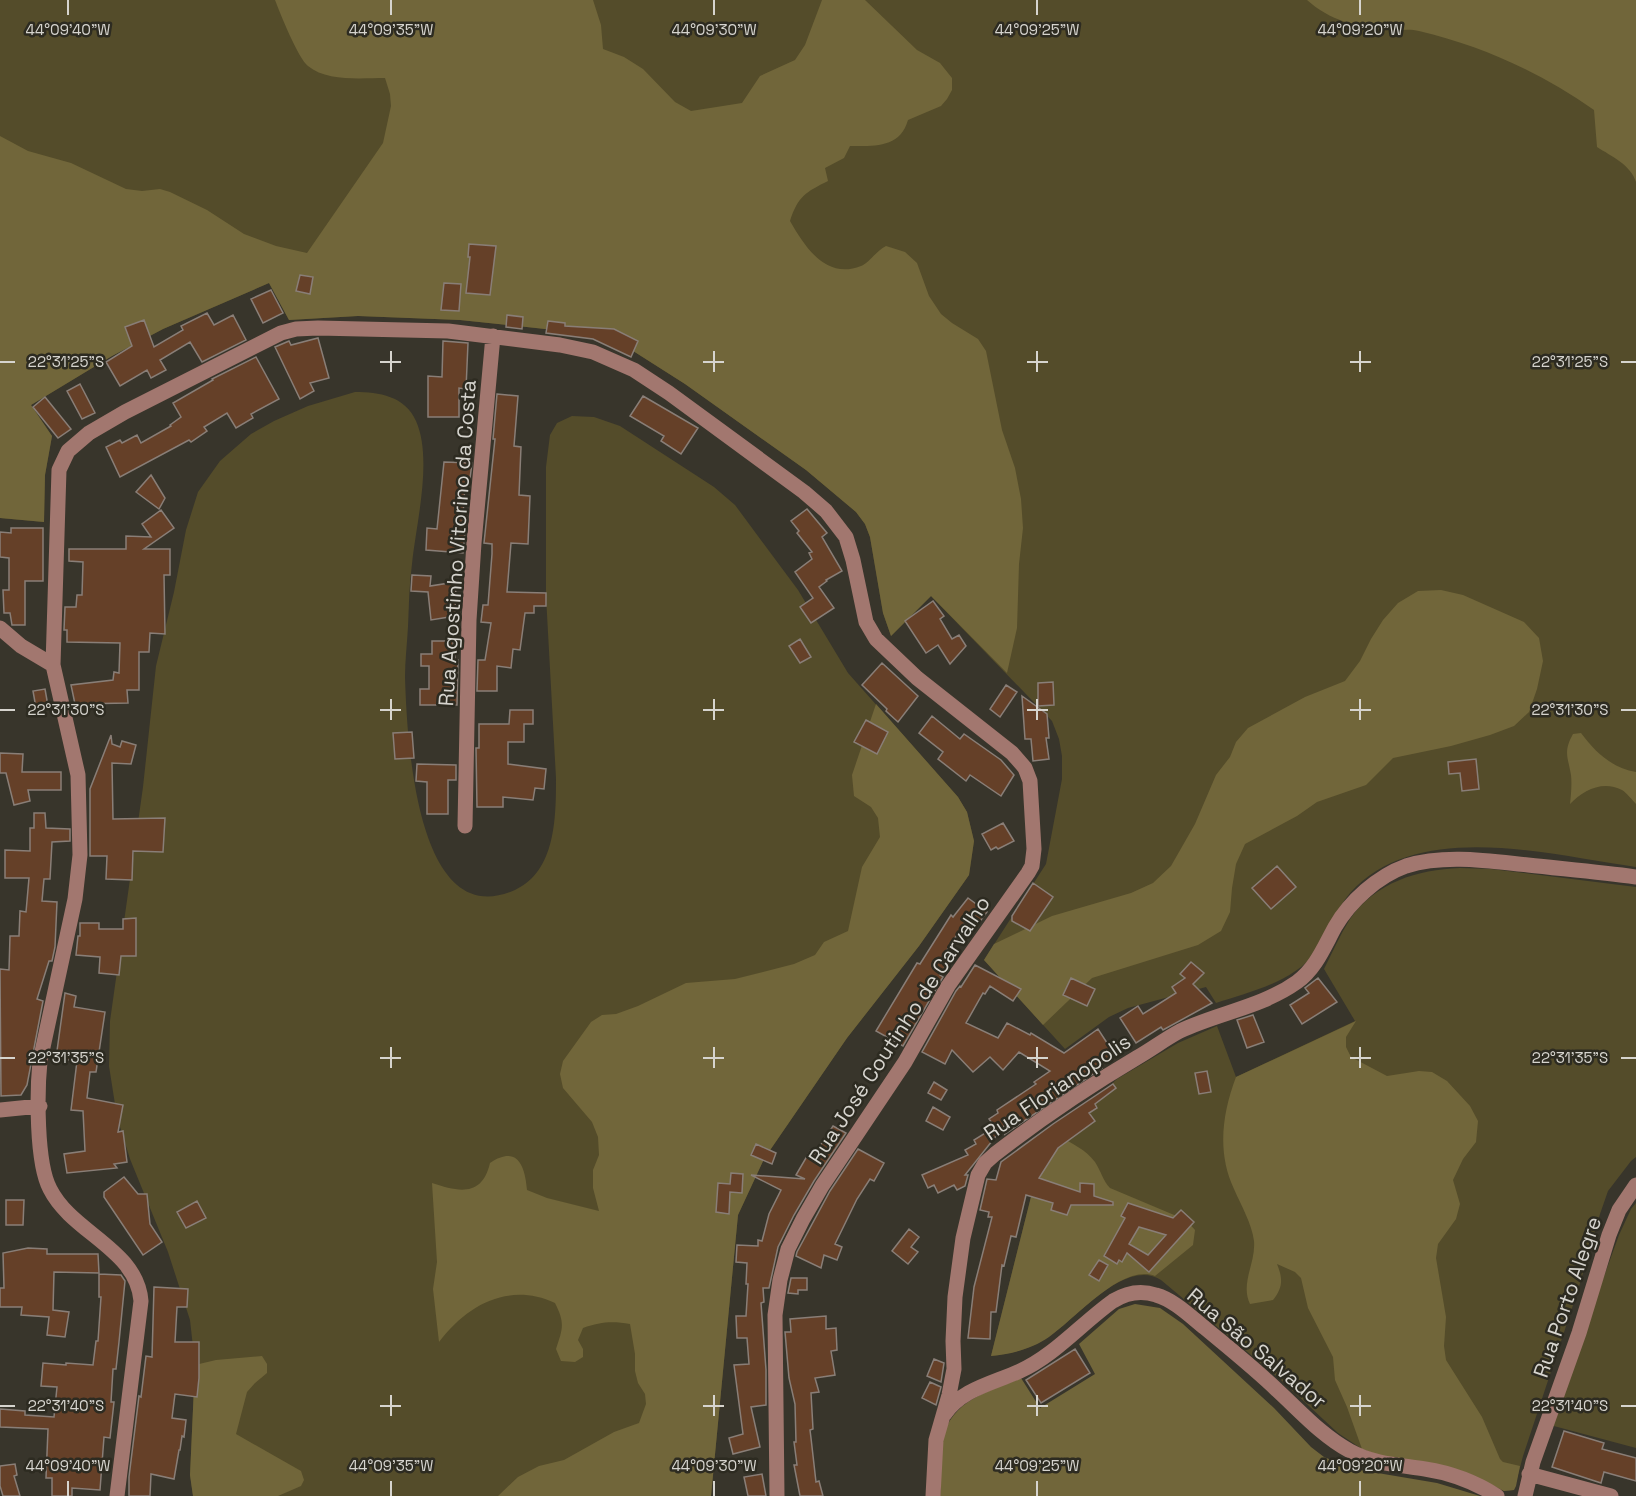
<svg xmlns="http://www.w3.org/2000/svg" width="1636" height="1496" font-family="'Space Grotesk',sans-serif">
  <rect width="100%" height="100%" fill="#38352b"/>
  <path fill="#544c2a" d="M0,0H1636V867C1550,855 1417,818 1350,893C1335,910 1329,934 1316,952C1293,982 1250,992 1216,1003L1206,987L1128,1008L1109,1017L1065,1049L984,960L1046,864L1062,779V756L1059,739L1052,721L931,596L891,636L883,613L870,537L865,524L856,512L806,470L685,384L630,349L573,332L460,320L358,316L289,320L269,283L163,329L112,356L31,405L52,436L45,475L44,522L0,518Z
    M355,392C379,392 405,396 416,421C433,459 416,524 412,564C409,585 409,606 408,627C407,644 405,661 405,677C407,735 415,935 515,890C556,871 556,817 556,778L546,596V467L550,435L557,423L572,416L594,417L620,426L714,487L735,505L798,590L848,673L958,797L967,812L974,841L969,875L919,946L847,1038L764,1159L738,1215L711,1496H193L190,1475L195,1365L190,1320L168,1252L130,1159L117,1117L109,1066L110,1021L143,787L156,666L174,592L186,530L198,492L220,461L251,434L274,421L308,406Z
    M1460,868L1491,869L1636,887V1157L1631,1161L1608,1191L1600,1214L1578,1290L1523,1456L1514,1490L1504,1491L1480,1479L1362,1449L1338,1433L1281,1380L1161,1280C1125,1257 1076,1319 1048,1337C1031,1349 1011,1354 991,1356L1039,1165L1051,1142L1117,1079L1178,1043L1217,1026L1236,1077L1355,1021L1324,969C1332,953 1340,935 1350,919C1376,882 1417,870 1460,868Z
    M1636,1203V1448L1550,1425L1619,1235L1631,1209Z"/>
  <path fill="#71663a" d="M275,0H593L601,25L603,49L624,57L643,69L675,102L691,111L742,103L760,76L795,60L805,45L822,0H865L917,50L940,63L952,78V90L947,99L941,106L908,120C900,148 875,146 850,146L844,158L825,168L828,181C806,192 798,196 790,221C805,247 826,280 861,266C869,263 876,251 886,246L905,252L917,263L929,296L941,314L952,323L978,339L986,351L1002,430L1015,468L1021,499L1023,528L1019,564L1017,628L1007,673L931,596L891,636L883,613L870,537L865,524L856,512L806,470L685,384L630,349L573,332L460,320L358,316L289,320L269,283L163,329L112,356L31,405L52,436L45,475L44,522L0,518V136L28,151L71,163L126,189L142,191L160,189L170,192L207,210L244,234L276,246L307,253L383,143L391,106L390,94L385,78C362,78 327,82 308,66C298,58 280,13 275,0Z
    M1307,0H1636V182C1631,165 1611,156 1597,147L1594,110C1541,73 1483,46 1419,31C1409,28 1398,31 1387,30C1358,28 1329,20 1307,0Z
    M1441,590L1463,595L1524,622L1539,638L1543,661L1537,689L1529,712L1514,726L1490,735L1451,746L1393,758L1366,785L1317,802L1297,816L1245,844L1236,864L1232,888L1230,912L1221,931L1198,945L1092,978L1043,1025L984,960L994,944L1052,916L1131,893L1153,883L1171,866L1195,824L1216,775L1230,757L1236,742L1248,728L1305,697L1345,681L1360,661L1371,639L1383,620L1398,603L1418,591Z
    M876,704L958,797L967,812L974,841L969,875L919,946L847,1038L764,1159L738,1215L711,1496H498L518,1477L539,1466L564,1460L614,1432L639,1423L646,1404L645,1394L638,1383L635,1371V1354L630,1324C612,1321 600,1322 583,1328L578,1340L583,1349V1357L575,1362L561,1361L556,1349C563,1328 565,1323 555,1303C509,1282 468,1304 439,1342L433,1289L437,1262L432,1183C459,1192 482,1197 490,1163C517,1145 525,1165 527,1190L547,1198L599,1211L593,1188V1170L599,1155L598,1137L592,1122L563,1088L560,1074L563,1061L591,1022L602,1015L616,1014L638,1006L686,983L735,979L794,964L815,955L824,942L848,931L862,867L880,837L878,818L871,807L854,796L852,775Z
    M1581,733C1595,752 1612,768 1636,772V804C1632,800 1627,793 1622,790C1603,780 1583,790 1570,804C1571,795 1572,784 1571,775C1568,757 1563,752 1573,734Z
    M1356,1021L1346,1037V1047L1351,1057L1387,1076L1419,1071L1432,1072L1447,1081L1470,1106L1478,1121L1476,1142L1463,1159L1453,1180L1460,1204L1456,1219L1438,1244L1436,1258L1446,1317L1444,1346L1446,1360L1482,1417L1500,1459L1503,1462L1520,1466L1516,1486L1514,1490L1504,1491L1480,1479L1381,1456L1362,1449L1347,1407L1335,1380L1333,1357L1308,1308L1301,1278L1295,1272L1277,1264C1283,1279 1283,1287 1273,1300L1250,1304C1240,1283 1256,1263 1254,1241C1252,1224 1241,1205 1234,1189C1217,1153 1222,1114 1236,1077Z
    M1058,1136C1072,1143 1086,1150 1095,1162C1101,1171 1103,1181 1110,1188L1186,1220L1195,1230L1193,1245L1155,1276C1122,1263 1075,1319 1049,1337C1032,1349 1011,1354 991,1356L1039,1165Z
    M1135,1304L1160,1308L1183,1324L1274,1408L1311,1447L1324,1457L1354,1469L1437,1483L1480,1496H940C942,1480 939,1464 941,1448C946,1402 984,1393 1021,1378L1040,1408L1095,1374L1079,1344L1119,1309Z
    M262,1356L267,1364V1373L255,1383L247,1392L236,1434L301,1471L304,1480L301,1486L278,1496H193L190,1475L195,1365L216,1360Z"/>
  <path fill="#654028" stroke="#897e77" stroke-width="1.5" fill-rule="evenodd" d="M469,244L496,246L490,295L466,293L470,257H468Z
    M300,275L313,277L310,294L296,291Z
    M444,283L461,284L459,311L441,310Z
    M271,290L283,313L263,323L251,299Z
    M207,313L214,325L233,315L246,340L202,362L190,342L160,360L166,370L151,378L147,370L120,386L106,362L132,346L125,327L144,320L154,347L183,330L181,326Z
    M507,315L523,317L522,329L506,327Z
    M548,321L565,323V326L614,329L638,341L631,357L593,339L546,333Z
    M318,338L329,378L310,383L314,391L300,399L275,347L289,341L291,345Z
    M443,341L468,343L466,389L459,388V417H428V376L442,377Z
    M256,357L279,399L251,414L253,418L236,428L227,413L204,427L207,431L191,442L189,440L120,477L106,447L120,440L122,443L137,435L141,443L171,426L170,425L181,417L173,403L213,380L212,379Z
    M80,384L95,413L82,419L67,391Z
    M497,394L518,396L514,446L521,447L519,495L530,496L528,544L511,543L507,592L546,593V606H534V613H525L520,650L513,649L511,668L497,666V691H477L478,660H485L491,623L481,622L483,605H488L492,554V544L484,543L495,439H493Z
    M643,396L698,428L681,454L661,441L664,436L630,416Z
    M45,397L71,429L58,438L33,407Z
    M444,462L472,463L469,486L465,485L462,530H465L463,553L426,550L427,528L437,529Z
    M151,475L165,498L159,509L136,492Z
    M807,509L827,533L822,537L842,571L826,580L827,581L819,587L834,608L811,623L800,607L813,598L795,572L812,559L809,553L812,552L797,533L799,531L791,521Z
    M161,510L174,528L144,549H170V575H164L165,634L150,633L149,652H139V690H127L128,703L75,704L71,685L113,680L114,672L119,673L120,643L67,642V630H64L65,607H76L77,595H82L83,562L69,561V549H126V536L151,537L142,524Z
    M11,528H43V581H25V625H12L10,613H4L3,590H9V558L0,557V532L11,533Z
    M412,575L431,576L430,586L456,582L455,616L431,620L428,592L411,591Z
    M933,601L944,616L940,619L952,639L959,635L966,646L950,664L938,645L926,653L905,621Z
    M800,639L811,657L800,663L789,646Z
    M432,641H453V654H455V660H458L457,705H420V689H429V666H421V654H432Z
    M882,663L918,696L898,722L886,711L887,709L862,685Z
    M1053,682L1054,705L1038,706V683Z
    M1006,685L1017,692L1000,717L990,709Z
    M45,689L48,706L36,708L33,691Z
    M1022,696L1047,714L1049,738H1046L1049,759L1033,761L1031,739H1025Z
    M510,710H533V724H524V742H508V764L546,769L544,789L535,788L533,800L503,797V807H477L476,748H479V724H509Z
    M932,716L960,739L964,734L1001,760L1014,775L1001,796L970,775L966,781L938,759L943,752L919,733Z
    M866,720L888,732L877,754L854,742Z
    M412,732L414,758L395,759L393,733Z
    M111,735L112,744L120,747L122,741L136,745L131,764L112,763L113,819L165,818L163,852L133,851L132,880L106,879L107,856H90V789Z
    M0,753L23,754L22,772H61V790H28L30,801L14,805L6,773H0Z
    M1476,759L1479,789L1462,791L1460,773L1449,774L1448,762Z
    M417,764L456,765V780H448V814H427V782L416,781Z
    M34,813H45L46,828L70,829V841L52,842L50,879H44L42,901L57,902L55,947L52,961H49L37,999L43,1001L27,1085L21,1095L1,1096L0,969L9,970L10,936H19L20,911L26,912L29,878H5V850L30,851V828H34Z
    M1003,823L1014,841L998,849L996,847L991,850L982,834Z
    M1277,866L1296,887L1271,909L1252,888Z
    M1033,883L1053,897L1030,931L1012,921V916Z
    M968,898L987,912L975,928L966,921L947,950L953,954L940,975L943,977L903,1046L876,1031L917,963L920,964L951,915L953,917Z
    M136,918V956H121L119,975L99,973L100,957L76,955L78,936H80V923H99V929H123V919Z
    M1191,962L1204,973L1193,984L1212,1003L1163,1030L1161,1027L1136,1043L1120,1018L1138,1006L1143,1014L1176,993L1172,987L1185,978L1180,974Z
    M975,965L1021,989L1013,1001L990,986L985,994L983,993L966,1023L998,1038L1007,1023L1030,1035L1031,1033L1064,1053L1098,1029L1115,1055L1100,1065L1102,1068L1005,1134L1008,1121L965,1175H968L965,1186L957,1190L954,1185L938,1193L934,1185L928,1188L922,1175L968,1155L965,1150L976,1144L974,1140L995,1127L989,1119L998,1113L997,1110L1036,1084L1034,1082L1050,1071L1019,1052L1003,1070L990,1057L973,1072L952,1050L945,1064L922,1052L956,991L960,986L961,987Z
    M1071,978L1095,989L1087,1006L1063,995Z
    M1318,978L1337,1002L1302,1024L1290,1005L1309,993L1305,988Z
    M65,993L76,996L74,1007L105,1012L96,1072H90L87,1098L123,1105L118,1132L123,1131L127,1162L114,1164L117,1168L67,1173L64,1154L85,1151L83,1111L71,1110L77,1061L56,1058Z
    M1253,1015L1264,1042L1247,1048L1237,1020Z
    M1207,1071L1211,1092L1199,1094L1195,1073Z
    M934,1082L947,1090L941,1100L928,1093Z
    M1113,1084L1116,1088L1095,1104L1097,1108L1089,1113L1095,1121L1058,1148L1039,1178L1080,1192V1183L1094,1184V1196L1113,1202V1205H1071L1067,1215L1051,1210L1053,1203L1026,1195L1016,1237L1011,1236L1004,1266L1002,1265L996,1312H991L990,1339L968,1338L974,1287L992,1217H988L989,1212L980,1210L987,1179L996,1180L1001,1162L1053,1124Z
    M933,1107L950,1117L943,1130L926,1121Z
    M833,1126L846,1133L814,1181L794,1215L778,1247L769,1288H763L764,1302L761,1303L766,1370V1405L751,1407L760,1447L733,1454L729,1438L743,1434L734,1365L749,1364L747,1338H737L736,1316H746L748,1284H746L747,1263L736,1262L737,1245L758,1246V1240L762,1241L769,1214L781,1190L751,1175L805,1179L796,1175L810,1151L815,1154Z
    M756,1144L776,1153L772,1164L751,1155Z
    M858,1149L884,1163L874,1181L870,1179L857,1199L835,1244L842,1247L837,1260L824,1255L821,1268L796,1256L797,1252L830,1191Z
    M731,1173L743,1174L742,1193L730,1192L729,1214L716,1212L718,1183L730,1184Z
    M124,1177L138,1194H147L150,1224L162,1242L143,1255L104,1197V1192Z
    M6,1200H24L23,1225H6Z
    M197,1201L206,1218L186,1228L177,1212Z
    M1128,1203L1173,1218L1181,1210L1194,1222L1149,1272L1127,1253L1122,1262L1119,1260L1117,1264L1104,1256L1125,1218L1121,1216ZM1139,1227L1166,1235L1148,1255L1129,1244Z
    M909,1229L919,1237L911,1247L918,1252L908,1264L892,1251Z
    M28,1248L47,1249V1254H98L99,1273L54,1272L53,1310L69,1312L65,1337L47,1335L49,1317L21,1315L22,1307H0V1288H4L3,1253Z
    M1099,1260L1108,1265L1099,1281L1089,1275Z
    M99,1274L121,1275L125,1281L119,1342L116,1369H113L111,1402H114L110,1438L104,1437L100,1490L72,1488V1496H52V1478H46L48,1429L0,1427V1409L25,1411V1415L54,1417L57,1387L41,1386L43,1363L66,1365V1363L93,1365L96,1341H98L101,1297H99Z
    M791,1278H807V1290H798V1294L788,1293Z
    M154,1287L188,1289L187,1307H177L175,1342H199V1378L197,1397L175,1394L172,1418L186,1420L184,1437L182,1436L180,1450H179L174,1479L151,1474L150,1496H129V1477L139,1396L141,1397L146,1356L152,1357Z
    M826,1316V1329L836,1328L837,1350L831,1351L835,1375L815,1378L819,1392L811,1393L813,1429L810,1430L811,1438L816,1482L819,1481L823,1496H800L794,1465H797L794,1442H796L795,1404L789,1378L785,1332H791L790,1319Z
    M1075,1349L1090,1373L1041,1403L1026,1380Z
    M934,1359L944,1363L941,1382L927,1376Z
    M930,1382L941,1387L936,1405L922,1398Z
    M1564,1431L1604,1443L1602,1449L1636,1458V1481L1604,1472L1601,1483L1552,1467Z
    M15,1464L17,1475L14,1476L20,1496H3L0,1486V1466Z
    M762,1474L766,1496H748L744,1477Z"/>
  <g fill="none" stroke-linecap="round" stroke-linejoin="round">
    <path stroke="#a2776f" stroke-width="15" d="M0,628L21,646L53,665
      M465,826L469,620L474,543L493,336
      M0,1110L40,1106
      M944,1415C961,1389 994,1383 1020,1371C1054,1356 1082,1323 1113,1301C1126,1293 1141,1290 1156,1295C1174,1300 1190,1316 1205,1328C1229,1348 1254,1368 1277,1390C1300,1411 1322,1436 1350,1451C1373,1464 1400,1465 1425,1469C1451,1473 1475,1482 1497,1496
      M1529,1474L1611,1496
      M117,1496L141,1301C137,1249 72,1233 50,1189C36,1163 37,1091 40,1061L75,899L80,855L78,775L53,665L59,470L68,451L89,433L125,412L281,333L296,329L318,328L448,331L560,345L593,352L634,370L669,393L804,492L826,511L846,537L853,560L866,622L876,639L917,678L1012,753L1025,768L1030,781L1034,849L1032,866L1028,873L948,986L905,1062L822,1186L803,1219L788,1249L780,1280L775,1315L777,1496
      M933,1496L936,1440L949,1395L954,1369L953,1341L955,1297L963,1238L978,1175L985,1163L995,1154C1040,1119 1089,1086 1138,1057C1152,1049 1165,1039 1180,1031C1218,1013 1262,1007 1297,982C1316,968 1324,947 1335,927C1350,901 1378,876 1406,866C1445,854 1489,861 1528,865C1564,869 1600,872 1636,877
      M1525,1496L1533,1462L1579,1333L1609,1235L1619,1210L1636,1185"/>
  </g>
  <path fill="none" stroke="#d6d4ce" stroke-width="2" d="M68,0V15M391,0V15M714,0V15M1037,0V15M1360,0V15M391,351V372M714,351V372M1037,351V372M1360,351V372M0,362H15M380,362H401M703,362H724M1027,362H1048M1350,362H1371M1621,362H1636M391,699V720M714,699V720M1037,699V720M1360,699V720M0,710H15M380,710H401M703,710H724M1027,710H1048M1350,710H1371M1621,710H1636M391,1047V1068M714,1047V1068M1037,1047V1068M1360,1047V1068M0,1058H15M380,1058H401M703,1058H724M1027,1058H1048M1350,1058H1371M1621,1058H1636M391,1395V1416M714,1395V1416M1037,1395V1416M1360,1395V1416M0,1406H15M380,1406H401M703,1406H724M1027,1406H1048M1350,1406H1371M1621,1406H1636M68,1481V1496M391,1481V1496M714,1481V1496M1037,1481V1496M1360,1481V1496"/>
  <g text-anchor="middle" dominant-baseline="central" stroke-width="5" stroke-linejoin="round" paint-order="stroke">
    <g font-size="21" fill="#d6d4ce" stroke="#2d2b21">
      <text transform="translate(457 543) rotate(-86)">Rua Agostinho Vitorino da Costa</text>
      <text transform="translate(899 1030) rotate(-57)">Rua José Coutinho de Carvalho</text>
      <text transform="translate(1057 1087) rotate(-34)">Rua Florianopolis</text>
      <text transform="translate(1567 1297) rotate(-71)">Rua Porto Alegre</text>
      <text transform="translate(1257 1348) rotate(40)">Rua São Salvador</text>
    </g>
  </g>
  <g font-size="15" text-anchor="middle" fill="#d6d4ce" stroke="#2d2b21" stroke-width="5" stroke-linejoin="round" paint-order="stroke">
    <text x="68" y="35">44°09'40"W</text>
    <text x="391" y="35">44°09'35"W</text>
    <text x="714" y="35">44°09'30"W</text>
    <text x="1037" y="35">44°09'25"W</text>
    <text x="1360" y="35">44°09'20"W</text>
    <text x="66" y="367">22°31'25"S</text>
    <text x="1570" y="367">22°31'25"S</text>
    <text x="66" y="715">22°31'30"S</text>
    <text x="1570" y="715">22°31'30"S</text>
    <text x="66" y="1063">22°31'35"S</text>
    <text x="1570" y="1063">22°31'35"S</text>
    <text x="66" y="1411">22°31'40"S</text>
    <text x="1570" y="1411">22°31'40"S</text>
    <text x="68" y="1471">44°09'40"W</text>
    <text x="391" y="1471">44°09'35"W</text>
    <text x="714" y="1471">44°09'30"W</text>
    <text x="1037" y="1471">44°09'25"W</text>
    <text x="1360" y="1471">44°09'20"W</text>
  </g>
</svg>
